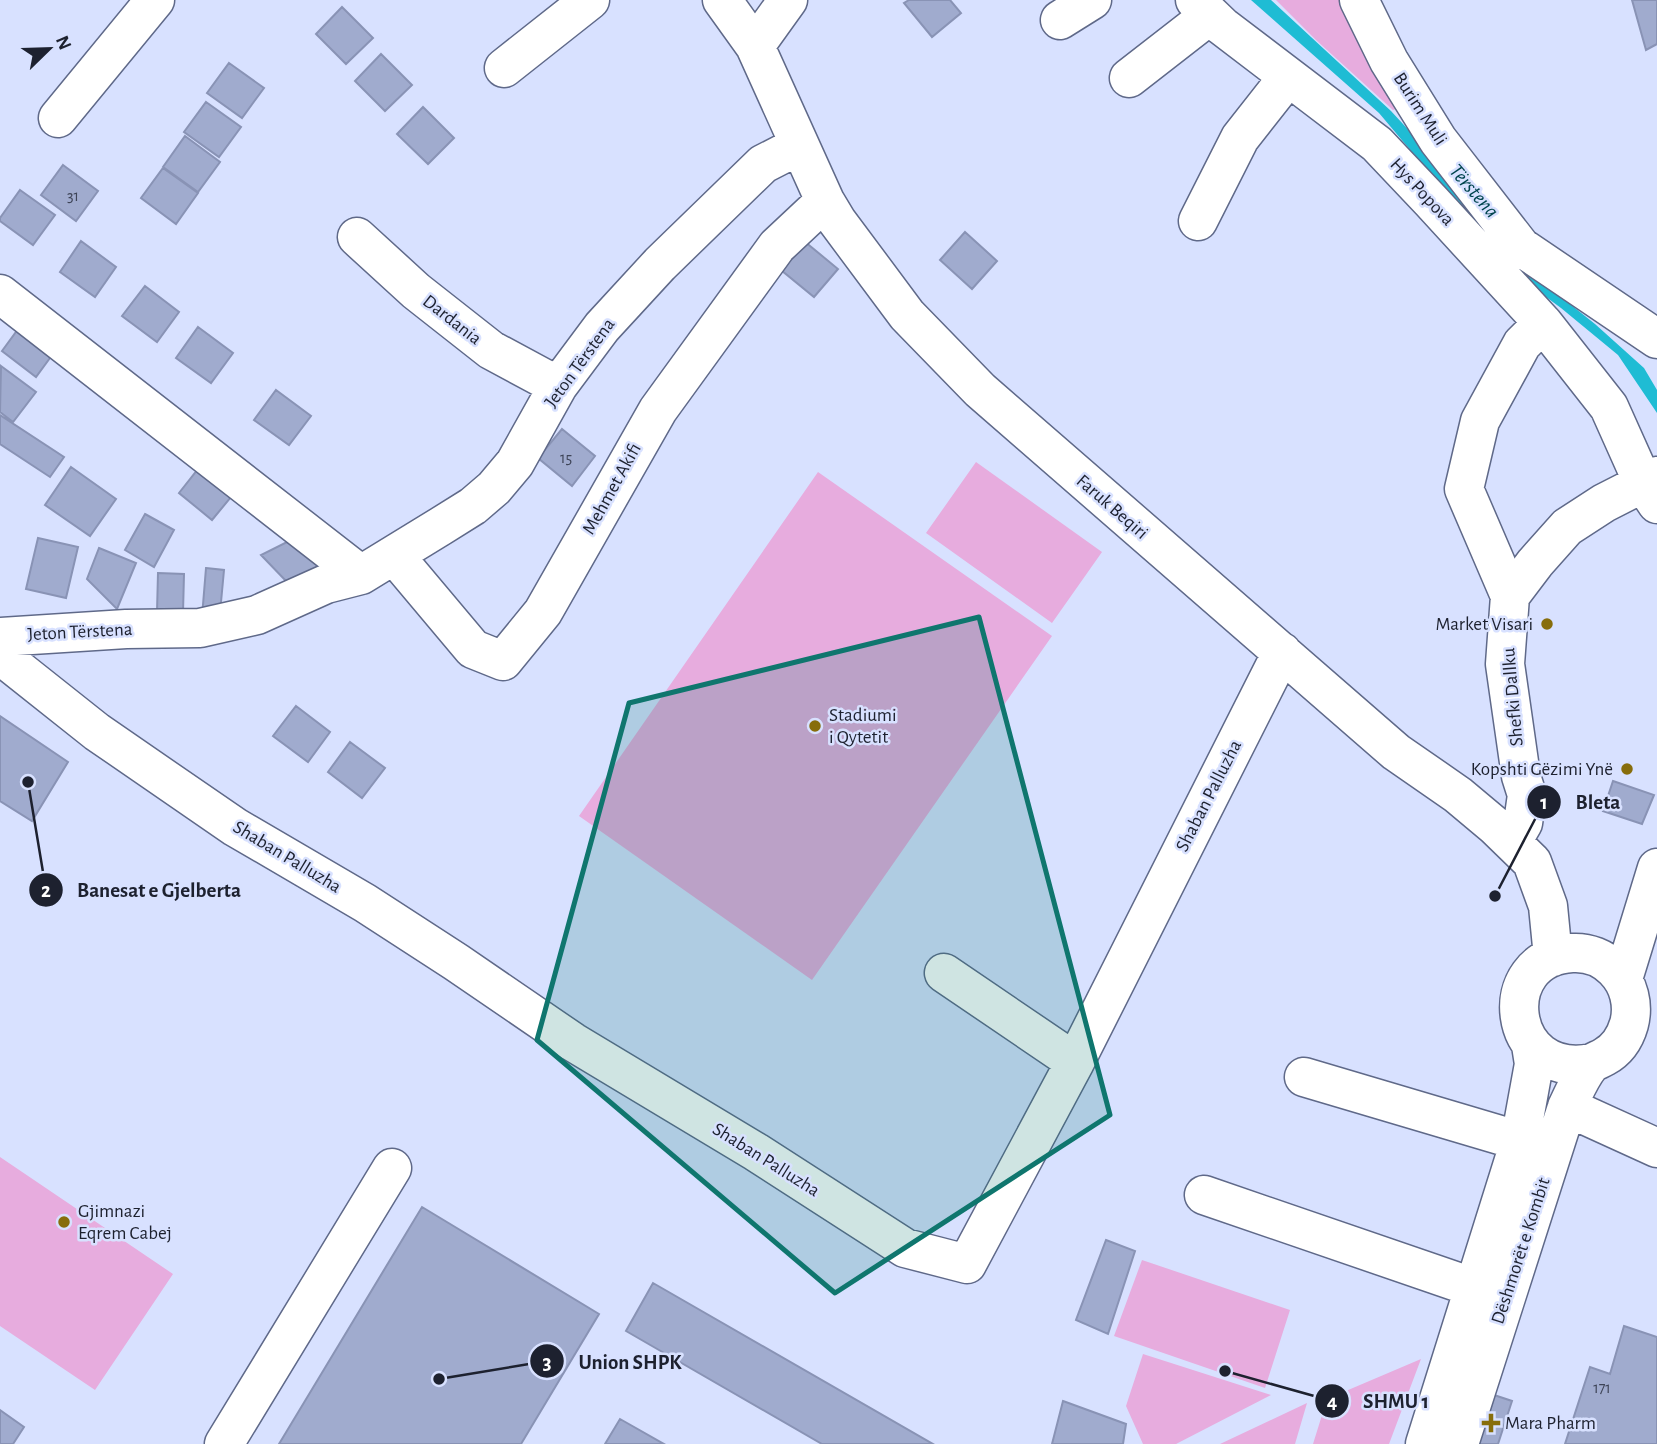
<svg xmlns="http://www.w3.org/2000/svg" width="1657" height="1444" font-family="'Alegreya Sans',sans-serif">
  <rect width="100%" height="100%" fill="#d8e1ff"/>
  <path fill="#e7acde" d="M1276,0H1356L1413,103L1393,110L1316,40Z
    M976,462L1102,552L1052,623L926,533Z
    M818,472L1052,636L812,980L579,816Z
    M0,1157L173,1274L95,1390L0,1326Z
    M1142,1260L1290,1310L1265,1388L1114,1336Z
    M1143,1354L1271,1395L1176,1444H1143L1126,1406Z
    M1421,1359L1389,1444H1313L1327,1399Z
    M1307,1403L1295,1444H1220Z"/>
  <path fill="#1fbcd4" d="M1251,0H1271L1391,111L1438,162L1521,265L1595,324L1644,368L1657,390V413L1618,355L1561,308L1515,274L1379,113Z"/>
  <path fill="#a0abce" stroke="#8993b5" stroke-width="2" d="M909,0H950L961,13L932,37L904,3Z
    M1632,0H1657V44L1646,50Z
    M342,7L373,38L346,64L316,34Z
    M381,54L412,85L385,111L355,81Z
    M229,63L264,88L242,118L207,93Z
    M206,102L241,127L219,157L184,132Z
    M423,107L454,138L428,164L397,134Z
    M185,136L220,162L198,192L163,167Z
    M63,165L98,191L76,221L41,195Z
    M163,168L198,193L176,224L141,198Z
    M20,190L55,215L33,245L0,221V218Z
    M965,232L997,261L972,289L940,260Z
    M81,241L116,267L95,297L60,272Z
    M804,241L838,269L814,297L781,270Z
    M145,286L179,312L157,342L122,316Z
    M24,321L58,347L36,377L2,351Z
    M198,327L233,353L211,383L176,358Z
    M1,366L36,392L13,422L0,412Z
    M276,390L311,416L289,445L254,420Z
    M0,415L64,457L50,477L0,444Z
    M562,429L595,456L572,486L538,458Z
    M202,464L236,491L212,520L179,493Z
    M71,467L116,499L90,536L45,505Z
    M145,514L174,530L154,567L125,550Z
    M38,538L78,547L66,598L26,589Z
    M295,538L320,567L287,582L261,555Z
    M99,548L136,563L117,609L87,579Z
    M206,568L224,570L220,613L202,617Z
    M158,573L184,574L183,613L157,612Z
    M296,706L330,732L308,762L273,736Z
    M0,716L68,762L32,821L0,801Z
    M350,742L385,768L362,798L328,772Z
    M1613,781L1654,795L1642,824L1603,811Z
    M422,1207L599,1314L521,1444H279Z
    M1106,1240L1135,1251L1108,1334L1076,1320Z
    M653,1283L933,1444H822L626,1331Z
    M1624,1326L1657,1337V1444H1565L1590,1367L1610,1374Z
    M1488,1393L1512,1401L1498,1444H1469Z
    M1063,1401L1126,1424L1123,1444H1052Z
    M0,1410L24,1427L13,1444H0Z
    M620,1419L664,1444H605Z"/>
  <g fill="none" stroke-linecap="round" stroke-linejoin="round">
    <defs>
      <path id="minor" d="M722,0L755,46L825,201L837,221L907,315L980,390L1396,752L1458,795L1495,826L1532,862L1548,906L1553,957
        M1195,0L1222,26L1377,144L1431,201L1543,323L1609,407L1643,483L1657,504
        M1359,0L1389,61L1438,140L1521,247L1657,339
        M1060,20L1092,0
        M755,46L788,0
        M504,68L590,0
        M1129,78L1210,15
        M58,118L155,0
        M1198,221L1240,138L1288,77
        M357,237L416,291L491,350L558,386
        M0,294L361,575
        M394,555L473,649L503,661L543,612L658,410L777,246L825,201
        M1510,596L1464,489L1480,421L1522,344L1543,323
        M0,637L126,629L200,628L257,615L326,584L361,575L441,526L473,506L494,488L515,463L558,386L602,327L660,264L763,164L798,146
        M0,655L97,732L235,827L365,903L456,962L573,1042L756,1152L905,1248L967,1264L1075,1062L1282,652
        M1512,842L1523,823L1527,795L1521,776L1505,664L1510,596L1535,563L1567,527L1604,503L1657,476
        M944,973L1075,1062
        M1623,979L1657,868
        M1304,1077L1520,1141
        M1567,1107L1657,1148
        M1204,1195L1475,1288
        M224,1444L392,1168
        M1425,1444L1520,1141L1534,1064L1531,1045
        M1459,1444L1567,1107C1574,1093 1580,1077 1590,1065C1594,1061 1599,1060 1604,1057C1617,1050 1625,1038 1629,1024C1634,1005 1629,984 1615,970C1604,958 1588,952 1572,953C1493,957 1505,1080 1592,1063"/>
    </defs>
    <use href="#minor" stroke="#5f6989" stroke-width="41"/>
    <use href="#minor" stroke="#fff" stroke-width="38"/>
  </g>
  <path fill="#0f766e" fill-opacity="0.2" stroke="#0f766e" stroke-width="5" stroke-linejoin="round" d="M979,617L1110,1115L835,1293L537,1040L629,703Z"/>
  <g fill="#876d0b" stroke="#d8e1ff" stroke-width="2.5">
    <circle cx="1547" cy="624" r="7"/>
    <circle cx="815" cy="726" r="7"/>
    <circle cx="1627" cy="769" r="7"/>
    <circle cx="64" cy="1222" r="7"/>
    <path d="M1487.5 1412.5h7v7h7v7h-7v7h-7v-7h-7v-7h7z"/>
  </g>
  <g text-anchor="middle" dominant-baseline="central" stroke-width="5" stroke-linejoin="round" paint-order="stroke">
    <g font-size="16" fill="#3e4457">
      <text x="73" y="196">31</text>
      <text x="566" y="458">15</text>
      <text x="1602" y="1388">171</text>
    </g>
    <g font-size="19" fill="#1d212f" stroke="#d8e1ff">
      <text transform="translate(1420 109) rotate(57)">Burim Muli</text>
      <text transform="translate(1422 192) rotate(47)">Hys Popova</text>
      <text transform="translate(452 320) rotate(38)">Dardania</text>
      <text transform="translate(580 363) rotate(-54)">Jeton Tërstena</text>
      <text transform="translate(612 489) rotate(-61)">Mehmet Akifi</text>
      <text transform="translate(1112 507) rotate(41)">Faruk Beqiri</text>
      <text transform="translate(80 632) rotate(-3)">Jeton Tërstena</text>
      <text transform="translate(1513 697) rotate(-95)">Shefki Dallku</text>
      <text transform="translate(1209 796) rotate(-63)">Shaban Palluzha</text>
      <text transform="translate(287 857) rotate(31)">Shaban Palluzha</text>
      <text transform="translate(766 1160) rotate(32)">Shaban Palluzha</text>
      <text transform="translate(1521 1251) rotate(-72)">Dëshmorët e Kombit</text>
    </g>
    <g font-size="19" fill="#1d212f" stroke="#d8e1ff" text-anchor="start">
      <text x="1533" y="624" text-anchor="end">Market Visari</text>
      <text x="829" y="715">Stadiumi<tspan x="829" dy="22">i Qytetit</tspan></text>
      <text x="1613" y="769" text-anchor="end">Kopshti Gëzimi Ynë</text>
      <text x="78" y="1211">Gjimnazi<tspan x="78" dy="22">Eqrem Cabej</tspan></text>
      <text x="1505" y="1423">Mara Pharm</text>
    </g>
    <g font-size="21" font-style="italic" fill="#01444e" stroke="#d8e1ff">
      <text transform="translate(1474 191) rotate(49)">Tërstena</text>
    </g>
  </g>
  <path fill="none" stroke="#1d212f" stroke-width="2.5" d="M1495 896L1544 802M28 782L46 890M439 1379L547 1361M1225 1371L1332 1401"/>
  <g fill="#1d212f" stroke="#d8e1ff" stroke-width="2.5">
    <circle cx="1495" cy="896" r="7"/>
    <circle cx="28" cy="782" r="7"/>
    <circle cx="439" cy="1379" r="7"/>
    <circle cx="1225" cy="1371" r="7"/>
    <circle cx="1544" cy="802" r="18"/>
    <circle cx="46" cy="890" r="18"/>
    <circle cx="547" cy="1361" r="18"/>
    <circle cx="1332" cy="1401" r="18"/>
  </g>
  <g font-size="21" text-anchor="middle" font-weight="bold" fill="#fff">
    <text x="1544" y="809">1</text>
    <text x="46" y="897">2</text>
    <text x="547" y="1369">3</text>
    <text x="1332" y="1408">4</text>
  </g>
  <g font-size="21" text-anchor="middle" font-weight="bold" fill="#1d212f" stroke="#d8e1ff" stroke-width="5" stroke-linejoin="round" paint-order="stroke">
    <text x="1598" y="809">Bleta</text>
    <text x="159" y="897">Banesat e Gjelberta</text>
    <text x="630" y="1369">Union SHPK</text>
    <text x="1396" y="1408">SHMU 1</text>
  </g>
  <g transform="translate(49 49) rotate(67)" stroke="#d8e1ff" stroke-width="5" paint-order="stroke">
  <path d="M0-5L12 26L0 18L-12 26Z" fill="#1d212f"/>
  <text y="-10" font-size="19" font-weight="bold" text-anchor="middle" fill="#1d212f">N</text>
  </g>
</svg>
